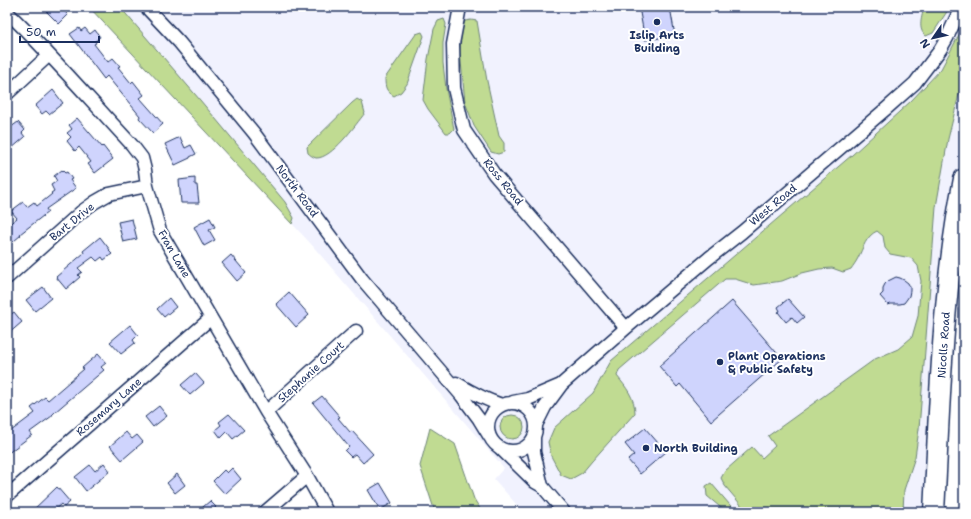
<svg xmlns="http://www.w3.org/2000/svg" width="971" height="519" font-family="'Shantell Sans',sans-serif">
  <rect width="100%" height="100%" fill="#fff"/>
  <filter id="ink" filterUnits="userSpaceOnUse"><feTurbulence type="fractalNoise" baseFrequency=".025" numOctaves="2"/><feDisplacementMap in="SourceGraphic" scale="8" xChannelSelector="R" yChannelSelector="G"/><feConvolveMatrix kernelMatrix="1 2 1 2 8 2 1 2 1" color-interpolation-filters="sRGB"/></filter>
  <g filter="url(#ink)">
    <path fill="#f1f2fe" d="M89,7H964V179L934,512H523L494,479L504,468L311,244Z"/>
    <path fill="#c0db92" stroke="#6e8578" d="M89,7H120L200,100L285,202L294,218L292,224Z
      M924,7H950L933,33L926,36C917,29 922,17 924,7Z
      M444,19L446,24L443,43V63L446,89L454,129L450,133H446L428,109L423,100L428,59L434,29L438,21Z
      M471,20L477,21L487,81L499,136L504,143V152L498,154L491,152L474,126L465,102L460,51L461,32L465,21Z
      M961,31H964V74L948,139L936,207L919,429L915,457L904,490L903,512H747L725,486L721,478L725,471L752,447L762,458L775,446L768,436L864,367L875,359L898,349L912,337L918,316L921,281L918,266L911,258L890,254L885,248L883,236L877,231C866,236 863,248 858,258C856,262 853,266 851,269L843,272L832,268L819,269L802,273L782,281L754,285L735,279H725L619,370L617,376C626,387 635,398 635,413L592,461L582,473L571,479L561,475L551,456L548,442L554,428L593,393L611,361L852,155L911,101L941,69Z
      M422,32L424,36L407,84L401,92L394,96C386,91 385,88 385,78L416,34Z
      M357,99L362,102L365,113C356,124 332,159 316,158C313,157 310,155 308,153L307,147L352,103Z
      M500 427a12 12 0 1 1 24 0a12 12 0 1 1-24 0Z
      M430,428L455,444L474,499L482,512H435L420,466Z
      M711,483L736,512H726L707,496L706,486Z"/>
    <path fill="#cfd4fd" stroke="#1b2f5e" d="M42,7H60L68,15L59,24Z
      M639,7H670L675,36L645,40Z
      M79,28L81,31L85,28L90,34L95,30L100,37L95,41L96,43L94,44L108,62L113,58L120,66L118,67L131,83L133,81L144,95L140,98L163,124L153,133L139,118L140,116L107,76L104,79L70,34Z
      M53,90L63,103L49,114L46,111L42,114L35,106Z
      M77,118L102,147L103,146L113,159L95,173L88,164L91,162L79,147L75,151L67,141L71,137L67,133L72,129L69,125Z
      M18,122L25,130L22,133L25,137L11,149L7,144V130Z
      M180,137L185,148L191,145L196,154L190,157V158L175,165L165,144Z
      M62,170L65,173L67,172L72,179L70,180L76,188L46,209L48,212L20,234L21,235L7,247V226L17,218L11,211L23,202L27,207L34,202L37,206L52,194L51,193L54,191L51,185L57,181L54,176Z
      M195,178V185H197L199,203H181L179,180Z
      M210,218L215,227L209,230L215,240L204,246L194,227Z
      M132,219L137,239L123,242L118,222Z
      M100,237L110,250L109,251L112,254L104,260L102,257L97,261L93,257L78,268L82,272L78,275L80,277L66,289L56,277L84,253L83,251Z
      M231,255L246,273L237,281L222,263Z
      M896,277L900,278L904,280L908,283L910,287V291L909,296L907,299L904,303L900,304H891L888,305L880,296L883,293V288L885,284L888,281Z
      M43,287L51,298L35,311L26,300Z
      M289,292L309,315L296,327L276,304Z
      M169,298L176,307L164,317L157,309Z
      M788,299L804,317L797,323L792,317L786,322L778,312L780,311L778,307Z
      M732,301L782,359L711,421L680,384L677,387L659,366Z
      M14,312L22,322L7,335V317Z
      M130,325L138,335L133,340L135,343L121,354L110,342Z
      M98,354L106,363L101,367L104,370L55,412L52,415V416L30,432L32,435L7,454V434L35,413L31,408L45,397L48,400L84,369L82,368Z
      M195,373L204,383L190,395L181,385Z
      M322,396L340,417L338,418L350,432L352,431L373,454L363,463L355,454L351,457L345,451L349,447L313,403Z
      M159,406L167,416L153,427L145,417Z
      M229,414L244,430L233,439L227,432L221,438L215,430L221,425L219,422Z
      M645,428L666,452L640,474L628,460L634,455L625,444Z
      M126,432L132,439L137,435L143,442L122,460L110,446Z
      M104,463L110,471L86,491L75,477L90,465L95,471Z
      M232,468L241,479L225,494L213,481L224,470L227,473Z
      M177,474L185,485L175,493L167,483Z
      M380,483L392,503L380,510L368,490Z
      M57,487L70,502L64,507L61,504L52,512H31Z
      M210,501L216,507L211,512H197Z"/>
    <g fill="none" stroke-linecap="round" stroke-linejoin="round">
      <defs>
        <path id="minor" d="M146,7L179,42L254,133L362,279L461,395L479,419L490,437
          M460,7L453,44L454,88L464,130L494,174L626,328
          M7,12C51,54 91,101 132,145L142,158L145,170L147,186L160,231L266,412L307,476L327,512
          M7,94L49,55
          M7,278L81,212L95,202L109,194L147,186
          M456,383C471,392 485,400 502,405
          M513,402L528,399L561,385
          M488 427a24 24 0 1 1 48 0a24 24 0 1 1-48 0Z
          M266,412L356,331
          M536,425L545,407L562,384L626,328L709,258L742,232L887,108L915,83L940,50L947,38L961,7
          M534,437V452L542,486
          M500,448L535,482L542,486L564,512
          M7,496L211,318
          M265,512L307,476"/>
        <path id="trunk" d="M934,512C940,401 942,288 964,179"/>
      </defs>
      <use href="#minor" stroke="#1b2f5e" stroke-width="15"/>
      <use href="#trunk" stroke="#1b2f5e" stroke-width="23"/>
      <use href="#minor" stroke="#fff" stroke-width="12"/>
      <use href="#trunk" stroke="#fff" stroke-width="20"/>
    </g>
  </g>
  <g fill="#1b2f5e" stroke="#fff" stroke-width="1.5">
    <circle cx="657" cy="22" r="4"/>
    <circle cx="720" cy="362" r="4"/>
    <circle cx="646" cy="448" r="4"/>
  </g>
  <g text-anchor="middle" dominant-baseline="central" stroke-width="4" stroke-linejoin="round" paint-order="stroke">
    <g font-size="11" font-weight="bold" fill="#1b2f5e" stroke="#fff" text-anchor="start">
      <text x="657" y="35" text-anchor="middle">Islip Arts<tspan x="657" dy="13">Building</tspan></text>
      <text x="728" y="356">Plant Operations<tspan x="728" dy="13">&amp; Public Safety</tspan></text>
      <text x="654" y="448">North Building</text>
    </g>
    <g font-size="11" fill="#1b2f5e" stroke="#fff">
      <text transform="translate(503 182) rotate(51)">Ross Road</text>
      <text transform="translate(297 191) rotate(53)">North Road</text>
      <text transform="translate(773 205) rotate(-40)">West Road</text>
      <text transform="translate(72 222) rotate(-39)">Bart Drive</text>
      <text transform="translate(174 254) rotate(60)">Fran Lane</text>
      <text transform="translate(944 345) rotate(-86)">Nicolls Road</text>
      <text transform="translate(311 372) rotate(-42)">Stephanie Court</text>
      <text transform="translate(109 407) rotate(-41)">Rosemary Lane</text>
    </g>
  </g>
  <rect width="971" height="519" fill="none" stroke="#fff" stroke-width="24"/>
  <rect x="12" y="12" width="947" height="495" fill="none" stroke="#1b2f5e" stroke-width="1.5" filter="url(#ink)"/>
  <g transform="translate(933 38) rotate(236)" stroke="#ffffff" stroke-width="3" paint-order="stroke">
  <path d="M0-3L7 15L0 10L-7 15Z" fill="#1b2f5e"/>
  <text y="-6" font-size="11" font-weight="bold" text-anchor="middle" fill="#1b2f5e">N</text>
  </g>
  <path d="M20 36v6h79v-6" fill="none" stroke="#1b2f5e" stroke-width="2"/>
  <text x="26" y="36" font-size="12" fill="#1b2f5e" stroke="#ffffff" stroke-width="3" paint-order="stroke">50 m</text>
</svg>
